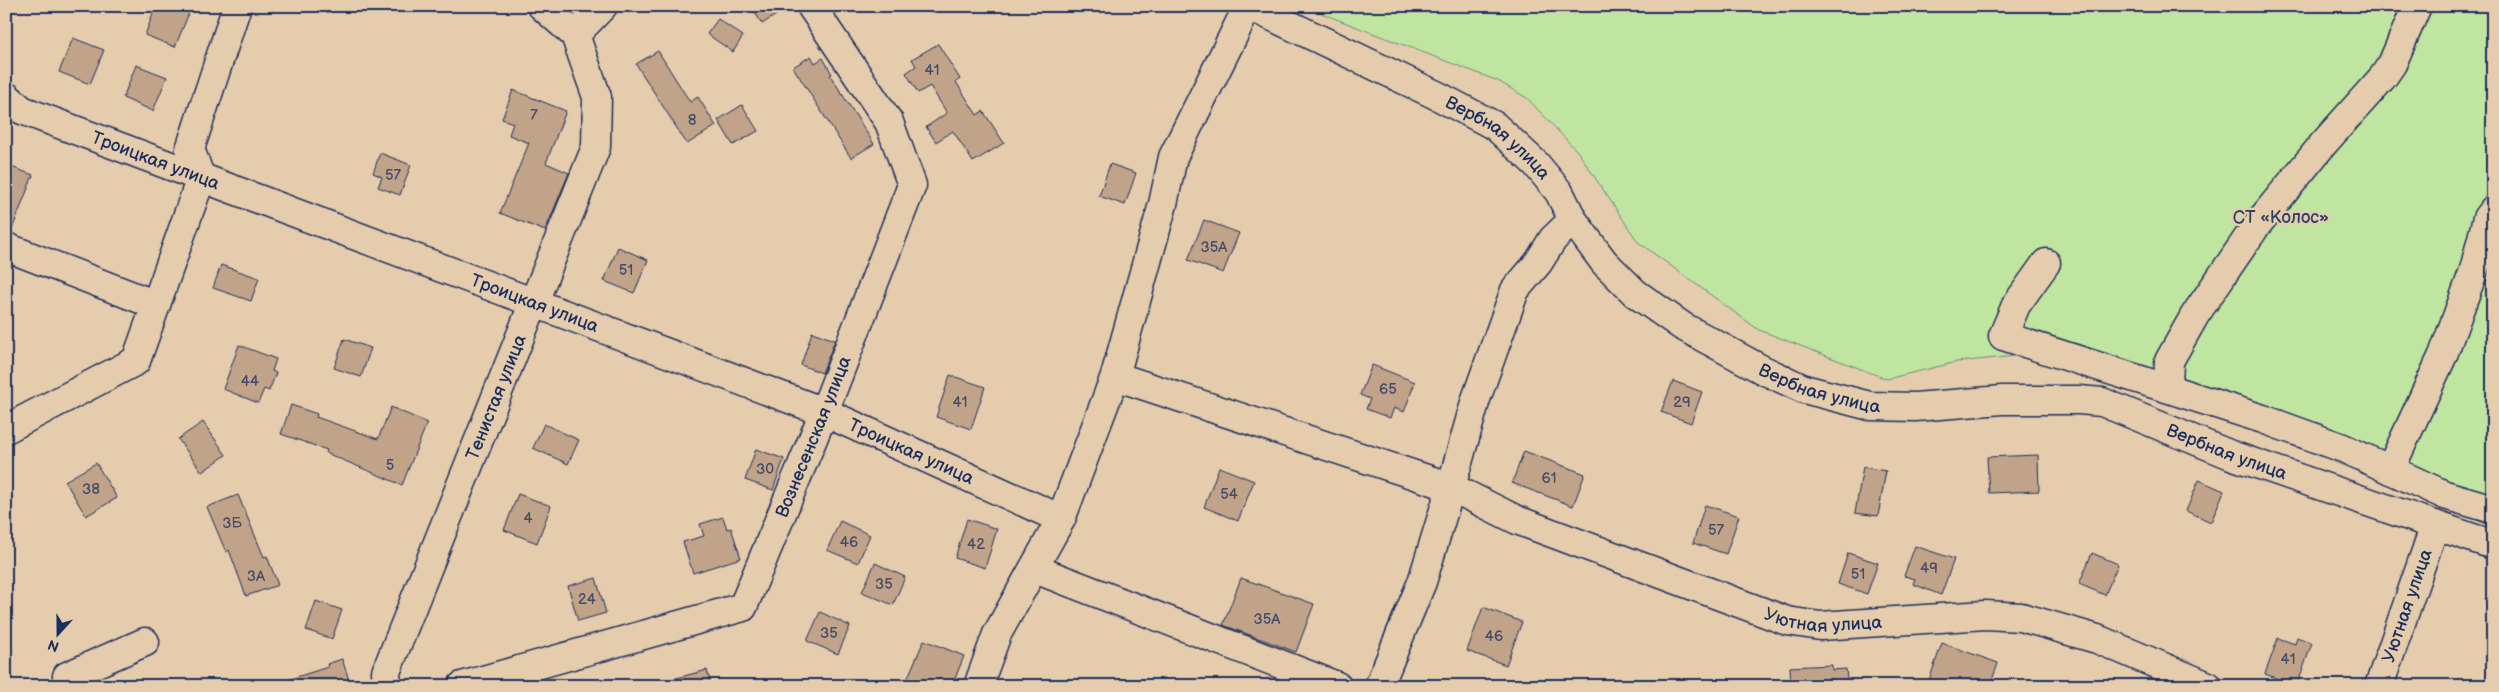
<svg xmlns="http://www.w3.org/2000/svg" width="2499" height="692" font-family="'Balsamiq Sans',sans-serif">
  <rect width="100%" height="100%" fill="#e5ccad"/>
  <filter id="ink" filterUnits="userSpaceOnUse"><feTurbulence type="fractalNoise" baseFrequency=".02" numOctaves="2"/><feDisplacementMap in="SourceGraphic" scale="10" xChannelSelector="R" yChannelSelector="G"/><feConvolveMatrix kernelMatrix="1 2 1 2 8 2 1 2 1" color-interpolation-filters="sRGB"/></filter>
  <g filter="url(#ink)">
    <path fill="#bfe5a0" stroke="#6d8a7f" d="M1309,6H2493V527L2298,447L2092,372L2025,355L1957,362L1887,379L1759,330L1638,242L1578,152L1527,98L1498,81L1323,14Z"/>
    <path fill="#c0a388" stroke="#1b2f5e" d="M156,6H171L189,13L175,47L145,35Z
      M751,6H790L762,24Z
      M718,19L743,36L733,52L707,34Z
      M73,38L104,50L90,84L59,72Z
      M938,44L960,79L956,82L977,115L983,111L1004,143L973,162L953,131L936,142L926,127L947,113L930,86L918,93L906,73L916,66L912,59Z
      M658,51L690,102L698,97L716,126L687,144L636,64Z
      M811,56L815,63L823,58L832,74L830,75L874,144L851,158L793,67Z
      M136,65L167,77L153,111L123,98Z
      M513,90L566,111L546,163L569,173L545,231L500,213L529,143L509,135L513,123L502,119Z
      M742,105L758,131L733,145L718,120Z
      M380,153L411,165L400,195L378,187L382,177L373,173Z
      M1110,164L1136,173L1125,205L1099,196Z
      M6,165L33,175L11,232H6Z
      M1204,220L1239,233L1223,273L1188,260Z
      M618,247L648,260L634,293L604,281Z
      M221,265L259,278L251,301L213,288Z
      M812,332L835,340L822,373L801,365Z
      M344,339L371,348L361,377L334,368Z
      M239,345L276,359L272,371L276,373L269,391L264,389L258,403L223,389Z
      M1372,365L1415,382L1404,412L1394,408L1390,418L1366,409L1370,399L1360,395Z
      M950,375L985,387L971,429L936,417Z
      M1673,381L1702,392L1691,423L1661,412Z
      M291,405L317,414L316,417L378,439L391,407L427,423L402,485L326,453L327,450L281,434Z
      M203,422L226,455L202,472L178,439Z
      M544,424L579,440L568,464L533,448Z
      M756,449L784,459L773,490L745,480Z
      M1524,451L1585,474L1573,506L1512,483Z
      M2038,455L2039,491L1989,493L1987,457Z
      M96,463L117,498L86,516L65,481Z
      M1219,467L1254,481L1238,521L1204,507Z
      M1863,467L1886,471L1878,516L1855,513Z
      M2199,480L2224,491L2211,522L2186,511Z
      M518,494L551,506L537,543L504,530Z
      M238,495L264,557L267,556L278,585L246,596L229,550L226,552L207,507Z
      M1705,505L1739,516L1726,554L1693,543Z
      M723,517L727,529L731,528L741,558L693,573L683,542L704,536L700,524Z
      M967,519L997,529L985,568L955,558Z
      M840,521L870,535L858,563L827,550Z
      M1915,546L1954,559L1941,595L1913,584L1915,579L1904,576Z
      M1848,553L1878,563L1867,594L1838,584Z
      M2092,553L2118,564L2105,595L2079,584Z
      M875,563L905,577L893,605L862,592Z
      M596,578L606,613L578,621L568,586Z
      M1241,578L1314,604L1296,652L1223,625Z
      M316,601L342,610L332,639L306,630Z
      M1483,607L1522,622L1506,665L1467,651Z
      M820,612L850,626L838,654L807,641Z
      M2297,637L2312,643L2297,686L2265,674L2278,638L2295,644Z
      M924,640L964,656L952,686H916L906,682Z
      M1942,643L1998,663L1990,686H1927Z
      M342,659L351,686H281V682L328,667L327,664Z
      M1832,665V670L1846,669L1848,686H1791L1790,667Z
      M707,670L711,686H666L665,681Z"/>
    <g fill="none" stroke-linecap="round" stroke-linejoin="round">
      <defs>
        <g id="minor">
          <path id="s1" d="M1250,6L1438,96L1495,126L1536,164L1559,192L1573,220L1604,262L1635,293L1682,326L1761,369L1804,389L1870,406L1915,407L2002,400H2079L2102,402L2231,455L2493,545"/>
          <path d="M575,35L603,6"/>
          <path id="s2" d="M6,96L22,110L824,412L1061,519"/>
          <path d="M6,247L156,305"/>
          <path d="M2046,263L2016,305L2003,336L2263,419L2343,448L2445,495L2493,509"/>
          <path d="M1115,376L1451,487L1476,399L1515,290L1538,263L1553,239L1573,220"/>
          <path d="M2168,387L2169,361L2195,315L2256,226L2324,143L2383,77L2392,64L2417,6"/>
          <path d="M6,429L136,361L201,178L190,149L237,6"/>
          <path d="M2390,470L2443,355L2474,270L2487,218L2493,210"/>
          <path d="M1035,569L1337,686"/>
          <path d="M70,686L67,676L145,642"/>
          <path id="s3" d="M387,686L386,672L596,147L597,97L575,35L542,6"/>
          <path id="s4" d="M462,686L743,607L824,412L912,185L889,122L811,6"/>
          <path d="M978,686L997,634L1061,519L1115,376L1163,204L1173,157L1248,6"/>
          <path id="s5" d="M1379,686L1422,582L1451,487L1517,520L1787,621L1820,626L1985,615L2021,617L2097,639L2208,686"/>
          <path id="s6" d="M2379,686L2435,525"/>
        </g>
      </defs>
      <use href="#minor" stroke="#1b2f5e" stroke-width="31"/>
      <use href="#minor" stroke="#e5ccad" stroke-width="28"/>
    </g>
  </g>
  <g text-anchor="middle" dominant-baseline="central" stroke-width="4.5" stroke-linejoin="round" paint-order="stroke">
    <g font-size="15" fill="#444c68">
      <text x="932" y="70">41</text>
      <text x="534" y="115">7</text>
      <text x="692" y="120">8</text>
      <text x="393" y="175">57</text>
      <text x="1214" y="247">35А</text>
      <text x="626" y="270">51</text>
      <text x="250" y="381">44</text>
      <text x="1388" y="389">65</text>
      <text x="960" y="402">41</text>
      <text x="1682" y="402">29</text>
      <text x="390" y="465">5</text>
      <text x="765" y="469">30</text>
      <text x="1549" y="478">61</text>
      <text x="91" y="489">38</text>
      <text x="1229" y="494">54</text>
      <text x="528" y="518">4</text>
      <text x="232" y="523">3Б</text>
      <text x="1716" y="530">57</text>
      <text x="849" y="542">46</text>
      <text x="976" y="544">42</text>
      <text x="1929" y="568">49</text>
      <text x="1858" y="574">51</text>
      <text x="256" y="576">3А</text>
      <text x="884" y="584">35</text>
      <text x="587" y="599">24</text>
      <text x="1267" y="619">35А</text>
      <text x="829" y="633">35</text>
      <text x="1494" y="636">46</text>
      <text x="2288" y="659">41</text>
    </g>
    <g font-size="18" fill="#1b2f5e" stroke="#e5ccad">
      <text stroke="none"><textPath href="#s1" startOffset="282">Вербная улица</textPath></text>
      <text stroke="none"><textPath href="#s2" startOffset="164">Троицкая улица</textPath></text>
      <text stroke="none"><textPath href="#s2" startOffset="569">Троицкая улица</textPath></text>
      <text stroke="none"><textPath href="#s1" startOffset="702">Вербная улица</textPath></text>
      <text stroke="none"><textPath href="#s3" startOffset="310">Тенистая улица</textPath></text>
      <text stroke="none"><textPath href="#s4" startOffset="476">Вознесенская улица</textPath></text>
      <text stroke="none"><textPath href="#s2" startOffset="974">Троицкая улица</textPath></text>
      <text stroke="none"><textPath href="#s1" startOffset="1122">Вербная улица</textPath></text>
      <text stroke="none"><textPath href="#s6" startOffset="85">Уютная улица</textPath></text>
      <text stroke="none"><textPath href="#s5" startOffset="610">Уютная улица</textPath></text>
    </g>
    <g font-size="18" fill="#2b4165" stroke="#e5ccad">
      <text x="2281" y="217">СТ «Колос»</text>
    </g>
  </g>
  <rect width="2499" height="692" fill="none" stroke="#e5ccad" stroke-width="25"/>
  <rect x="12" y="12" width="2474" height="667" fill="none" stroke="#1b2f5e" stroke-width="2" filter="url(#ink)"/>
  <g transform="translate(58 634) rotate(201)" stroke="#e5ccad" stroke-width="4" paint-order="stroke">
  <path d="M0-4L9 19L0 12L-9 19Z" fill="#1b2f5e"/>
  <text y="-8" font-size="14" font-weight="bold" text-anchor="middle" fill="#1b2f5e">N</text>
  </g>
</svg>
